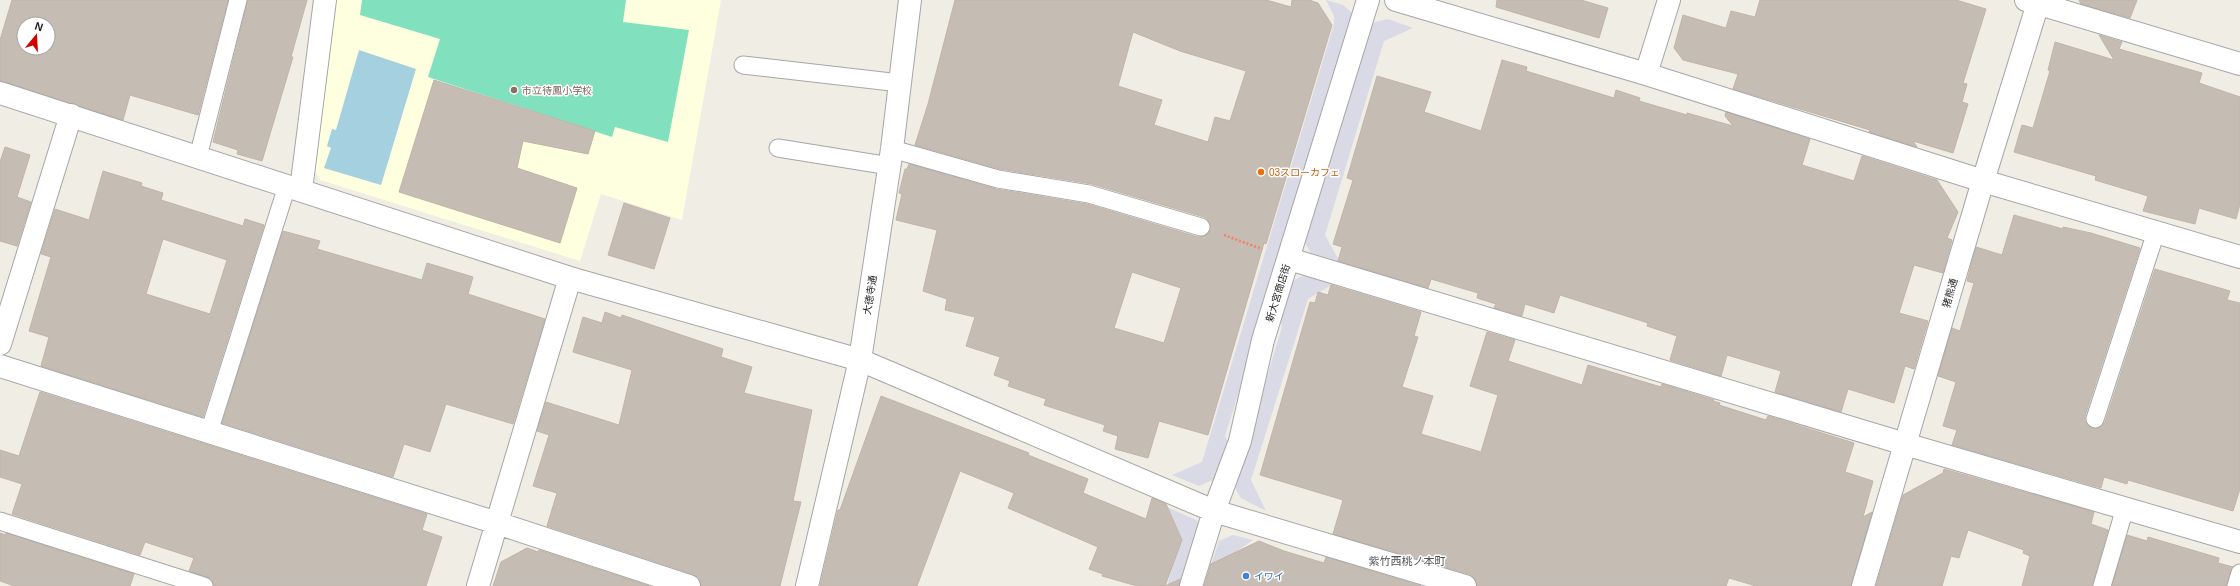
<svg xmlns="http://www.w3.org/2000/svg" width="2240" height="586" font-family="Arial,'Noto Sans JP',sans-serif">
  <rect width="100%" height="100%" fill="#f0ede5"/>
  <path fill="#feffdf" d="M333,0H721L682,220L601,194L580,261L320,180L312,166Z"/>
  <path fill="#81e1bf" d="M362,0H626L623,22L689,30L668,142L615,127L612,137L428,77L440,39L360,15Z"/>
  <path fill="#dad9e6" d="M1326,0L1343,5L1351,12L1354,24L1225,436L1230,446L1217,478L1199,486L1172,475L1202,462L1334,24V16Z
    M1388,19L1413,28L1384,41L1325,235L1340,262L1311,253L1305,243L1304,233L1312,204L1320,196L1370,27L1375,22Z
    M1307,275L1335,283L1308,299L1251,480L1266,511L1241,498L1236,490V480L1282,327L1280,316L1291,283L1298,278Z
    M1167,507L1196,520L1202,527L1183,586H1167L1181,537Z
    M1233,535L1253,540L1233,554L1204,586L1219,541Z"/>
  <path fill="#a4d0df" d="M359,50L416,69L381,185L324,168L331,148L327,146L332,129L336,130Z"/>
  <path fill="#c5bcb4" stroke="#c2b4a7" fill-rule="evenodd" d="M12,0H228L198,115L130,95L123,120L0,81V40ZM24,24H48V48H24Z
    M248,0H307L291,57H293L262,161L237,154L238,150L213,142Z
    M955,0H1266L1291,7L1292,0H1309L1318,3L1332,25L1266,244L1264,243L1208,435L1159,421L1148,458L1115,449L1118,436L1103,431L1105,425L1044,405L1046,399L1008,386L1010,381L994,375L1000,357L966,346L975,317L945,310L947,299L923,291L937,230L896,220L902,194L899,193L905,169H907L909,164L996,189L1087,204L1198,237L1208,234L1211,229L1208,220L1204,217L1092,184L1000,169L915,145L928,104ZM1133,32L1180,51L1246,71L1230,121L1215,117L1208,142L1154,125L1162,100L1118,86ZM1132,272L1181,288L1164,343L1114,328Z
    M1497,0H1581L1608,8L1599,38L1496,7Z
    M1760,0H1956L1986,9L1963,83L1967,84L1962,102L1968,104L1953,153L1913,141L1917,147L1869,132L1870,130L1733,89L1738,74L1683,60L1674,48L1683,15L1726,28L1731,11L1755,17Z
    M2079,0H2137L2130,18L2081,4Z
    M2099,35L2122,42L2119,49L2202,73L2199,83L2240,97V204L2236,219L2199,208L2195,224L2143,211L2148,196L2095,180L2096,176L2014,152L2022,125L2033,128L2050,71L2048,70L2055,42L2114,60Z
    M1502,60L1527,67L1526,71L1614,98L1616,90L1640,98L1639,101L1687,115V113L1733,126L1725,116L1726,112L1810,139L1802,165L1854,181L1862,156L1937,180L1958,212L1947,238L1952,240L1943,273L1914,265L1899,313L1928,321L1914,369L1905,366L1894,403L1848,389L1841,412L1775,392L1781,371L1727,355L1721,376L1670,360L1677,336L1647,326L1648,323L1560,295L1554,313L1525,304L1522,316L1494,308L1496,304L1477,298L1478,293L1431,279L1428,288L1338,261L1342,247L1333,244L1353,180L1347,178L1377,76L1431,92L1424,112L1481,131Z
    M434,80L595,131L588,154L523,141L517,168L577,188L560,243L399,192Z
    M5,147L30,155L17,197L31,202L17,246L0,241V162Z
    M103,171L142,183L141,186L163,193L161,200L243,226L245,219L264,225L203,417L41,366L49,337L29,331L51,257L41,254L55,209L89,220ZM163,239L227,260L210,314L146,294Z
    M624,203L670,218L654,269L608,255Z
    M2014,215L2063,229V227L2091,233L2140,248L2085,416V421L2092,428L2097,429L2105,422L2155,269L2230,291L2227,300L2240,303V489L2233,511L2128,480L2127,484L2104,477L2101,488L1952,445L1957,430L1943,426L1956,382L1938,376L1952,328L1960,331L1974,283L1967,281L1976,247L2002,255Z
    M283,231L320,241L317,249L422,280L427,263L473,277L468,294L545,319L513,424L446,404L430,452L404,444L393,477L222,423Z
    M1331,285L1421,312L1414,336L1418,337L1402,387L1433,396L1421,434L1481,452L1498,395L1470,386L1487,332L1515,340L1508,361L1582,385L1588,365L1661,387L1662,384L1714,400L1713,401L1720,403L1719,405L1766,420L1768,416L1854,443L1845,472L1873,481L1863,517L1872,512L1851,586H1756L1729,578L1726,586H1477L1474,578L1469,574L1333,534L1343,500L1260,475L1310,302L1315,303L1318,292L1328,295Z
    M605,312L621,318L622,315L723,349L721,357L752,367L744,393L812,410L793,501L801,502L780,586H701L699,578L693,574L547,526L557,493L533,486L549,435L537,431L546,402L619,425L632,370L573,352L583,317L602,323Z
    M40,392L427,514L422,530L442,537L426,586H214L212,580L207,577L189,571L194,558L145,542L140,555L12,514L22,484L0,477V450L19,456Z
    M881,396L1029,453L1028,455L1088,479L1083,493L1146,519L1152,498L1166,504L1182,540L1165,586L1180,579L1179,586H1137L1102,576L1103,574L1089,569L1098,547L1008,508L1014,493L960,471L917,586H820L838,510H840Z
    M1944,469L2094,512L2091,524L2108,530L2092,586H2022L2030,556L2023,553L2024,550L1968,530L1959,558L1951,556L1942,586H1876L1903,495L1943,473Z
    M0,533L6,535V533L134,574L130,586H14L0,581Z
    M2127,535L2147,541L2148,537L2219,558L2218,563L2233,567L2226,586H2112Z
    M1259,541L1284,551L1324,563L1326,557L1421,586H1204L1211,564Z
    M527,548L538,552L539,550L649,586H493L501,562Z"/>
  <g fill="none" stroke-linecap="round" stroke-linejoin="round">
    <defs>
      <path id="service" d="M743,65L900,83
        M778,148L890,166
        M892,149L998,179L1089,194L1201,227
        M198,157L238,0
        M2095,419L2156,232
        M209,432L287,186
        M0,521L204,586
        M2102,586L2125,508
        M2236,586L2240,573"/>
      <path id="pedestrian" d="M301,190L325,0"/>
      <path id="minor" d="M1396,0L1646,74L1983,181L2240,257
        M2026,0L2240,64
        M1646,74L1669,0
        M0,93L570,278L860,360L1214,511L1465,586
        M1289,259L1905,444L2240,542
        M0,344L71,115
        M0,366L497,523L689,586
        M478,586L570,278
        M807,586L860,360L892,149L910,0
        M1191,586L1214,511L1240,441L1263,340L1368,0
        M1863,586L1983,181L2039,0"/>
    </defs>
    <use href="#service" stroke="#a6a6a6" stroke-width="19"/>
    <use href="#pedestrian" stroke="#a6a6a6" stroke-width="24"/>
    <use href="#minor" stroke="#a6a6a6" stroke-width="24"/>
    <path stroke="#fd7d69" stroke-width="2.5" stroke-dasharray="2 2" stroke-linecap="butt" d="M1224,235L1262,249"/>
    <use href="#service" stroke="#fff" stroke-width="17"/>
    <use href="#pedestrian" stroke="#fff" stroke-width="22"/>
    <use href="#minor" stroke="#fff" stroke-width="22"/>
  </g>
  <circle fill="#8d6e63" stroke="#fff" stroke-width="1.5" cx="514" cy="90" r="4"/>
  <circle fill="#e8710a" stroke="#fff" stroke-width="1.5" cx="1261" cy="172" r="4"/>
  <circle fill="#3f7fe0" stroke="#fff" stroke-width="1.5" cx="1246" cy="576" r="4"/>
  <g text-anchor="middle" dominant-baseline="central" stroke-width="3" stroke-linejoin="round" paint-order="stroke">
    <g font-size="10" fill="#785e54" stroke="#fff" text-anchor="start">
      <text x="522" y="90">市立待鳳小学校</text>
    </g>
    <g font-size="10" fill="#c56008" stroke="#fff" text-anchor="start">
      <text x="1269" y="172">03スローカフェ</text>
    </g>
    <g font-size="10" fill="#1f1f1f" stroke="#fff">
      <text transform="translate(1278 293) rotate(-73)">新大宮商店街</text>
      <text transform="translate(1950 293) rotate(-74)">猪熊通</text>
      <text transform="translate(870 295) rotate(-81)">大徳寺通</text>
    </g>
    <g font-size="10" fill="#366cbe" stroke="#fff" text-anchor="start">
      <text x="1254" y="576">イワイ</text>
    </g>
    <g font-size="11" fill="#525252" stroke="#fff">
      <text x="1407" y="561">紫竹西桃ノ本町</text>
    </g>
  </g>
  <g transform="translate(36 36) rotate(18)"><circle r="19" fill="#ffffff" stroke="#a5a5a5"/>
  <path d="M0-3L7 15L0 10L-7 15Z" fill="#ce0600"/>
  <text y="-6" font-size="11" font-weight="bold" text-anchor="middle" fill="#1f1f1f">N</text>
  </g>
</svg>
